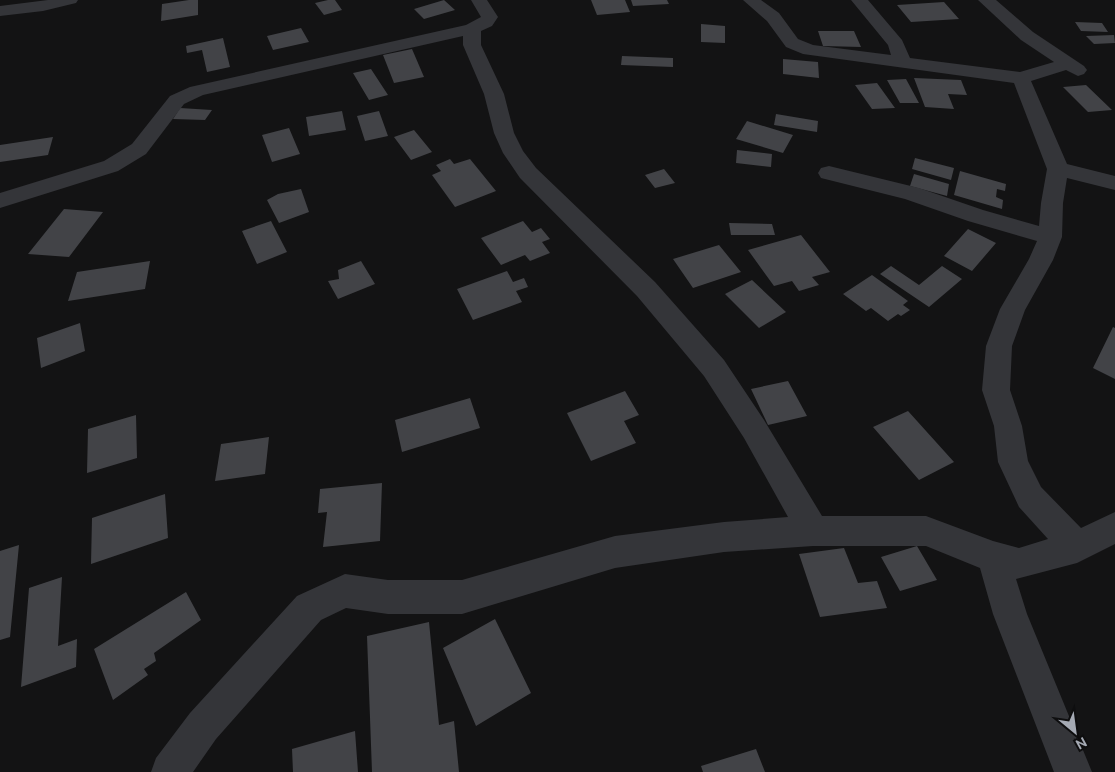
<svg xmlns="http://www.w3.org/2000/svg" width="1115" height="772" font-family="Ubuntu,sans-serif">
  <rect width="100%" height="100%" fill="#131314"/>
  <path fill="#424347" d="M189,0H198V15L161,21L162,4Z
    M328,0H335L342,10L324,15L315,3Z
    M444,0L455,10L424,19L414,9Z
    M591,0H625L630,12L597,15Z
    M631,0H667L669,4L633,6Z
    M944,2L959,19L911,22L897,5Z
    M1075,22L1102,23L1108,32L1081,31Z
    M701,24L725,26V43L701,42Z
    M301,28L309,42L273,50L267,36Z
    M818,31H854L861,47L823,46Z
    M1114,35L1115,43L1094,44L1086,36Z
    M223,38L230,67L207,72L202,50L187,53L186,46Z
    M412,49L424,77L394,83L383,55Z
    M622,56L673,58V67L621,65Z
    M783,59L818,62L819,78L783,74Z
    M371,69L388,95L369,100L353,73Z
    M914,78L961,80L967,95L948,94L954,109L925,107Z
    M906,79L919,103H900L887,80Z
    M877,83L895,108L872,109L855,85Z
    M1086,85L1112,110L1088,112L1063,87Z
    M180,108L212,110L205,120L173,119Z
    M342,111L346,130L309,136L306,117Z
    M379,111L388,136L365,141L357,116Z
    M776,114L818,121L817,132L774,125Z
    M747,121L793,135L783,153L736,139Z
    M289,128L300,154L272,162L262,135Z
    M414,130L432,152L411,160L394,137Z
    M53,137L48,155L0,162V145Z
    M737,150L772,154L771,167L736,163Z
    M915,158L954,168L951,180L912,169Z
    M450,159L454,164L470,159L496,191L455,207L432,175L441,171L436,165Z
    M664,169L675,183L655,188L645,175Z
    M960,171L1006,184L1005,191L997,189L996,197L1003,200L1002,209L954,195Z
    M914,174L949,184L947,196L910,186Z
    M301,189L309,212L279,223L267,200L278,194Z
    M64,209L103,212L69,257L28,254Z
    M271,221L287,252L257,264L242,231Z
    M523,221L532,232L541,228L550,239L542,242L550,253L530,261L525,255L501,265L481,238Z
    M729,223L772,224L775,235H731Z
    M968,229L996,243L972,271L944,256Z
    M801,235L830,272L812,277L819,285L799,291L792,281L774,286L748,250Z
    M719,245L741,272L693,288L673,259Z
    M150,261L145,289L68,301L77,272Z
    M361,261L375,284L338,299L328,281L339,279L338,270Z
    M891,266L919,285L942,266L962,279L929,307L880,274Z
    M507,271L513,282L524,278L528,287L516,291L522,302L473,320L457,289Z
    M872,275L908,301L903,305L910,310L901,316L898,314L888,321L871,308L866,311L843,294Z
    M752,280L786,312L759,328L725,294Z
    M80,323L85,351L41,368L37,338Z
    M1113,327L1115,328V379L1093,368Z
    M788,381L807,416L768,425L751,389Z
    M625,391L639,415L624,421L636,443L591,461L567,413Z
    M470,398L480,428L402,452L395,420Z
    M908,411L954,462L919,480L873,427Z
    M136,415L137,458L87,473L88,429Z
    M269,437L265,474L215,481L221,444Z
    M382,483L380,541L323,547L327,512L318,513L320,489Z
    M165,494L168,538L91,564L92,518Z
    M19,545L10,637L0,640V551Z
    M917,546L937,580L900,591L881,557Z
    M844,548L858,583L877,581L887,608L820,617L799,554Z
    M62,577L58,646L77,639L76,667L21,687L29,588Z
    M186,592L201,620L154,653L156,661L144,669L148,675L113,700L94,649Z
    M495,619L531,693L476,726L443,648Z
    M429,622L439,725L454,721L459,772H372L367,636Z
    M355,731L358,772H293L292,749Z
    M756,749L765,772H703L701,766Z"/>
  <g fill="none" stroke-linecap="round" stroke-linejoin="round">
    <path fill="#343539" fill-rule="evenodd" d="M48,0H78L76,3L43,11L0,16V6Z
      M471,0H487L498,17L492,26L481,31V45L504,94L514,133L523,151L536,168L655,282L724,360L764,420L822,516H926L993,541L1019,548L1048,539L1019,507L998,462L994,426L982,390L986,346L1000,309L1029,259L1037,241L968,221L905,199L821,178L818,173L821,168L829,166L919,188L983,210L1039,226L1041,203L1047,169L1014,83L803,54L786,47L767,21L743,0H761L779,13L798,39L813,45L891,55L888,45L851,0H868L902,40L910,58L1020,72L1054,62L1021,40L978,0H996L1033,32L1084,66L1087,70L1084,74L1078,76L1066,70L1031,81L1067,164L1115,176V190L1067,178L1063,203L1062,237L1053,260L1025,310L1012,346L1010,390L1022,426L1028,461L1041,487L1081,528L1115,512V544L1077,563L1016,579L1027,614L1092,772H1054L993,614L980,568L926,546H813L724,552L615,568L462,614H388L346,608L321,620L216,739L193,772H151L156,758L190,713L297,596L345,574L388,580H462L615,536L724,522L788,517L744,438L704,376L637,296L520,178L503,153L494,133L484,94L463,45V36L203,95L184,104L146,154L118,171L0,208V193L104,161L132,144L170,96L190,87L466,25L481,17Z"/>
  </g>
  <g transform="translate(1075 732) rotate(151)" stroke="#0e0e0f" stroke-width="4" paint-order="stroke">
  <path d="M0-4L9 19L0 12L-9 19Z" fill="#a5aab4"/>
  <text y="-8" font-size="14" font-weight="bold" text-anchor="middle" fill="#a5aab4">N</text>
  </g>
</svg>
